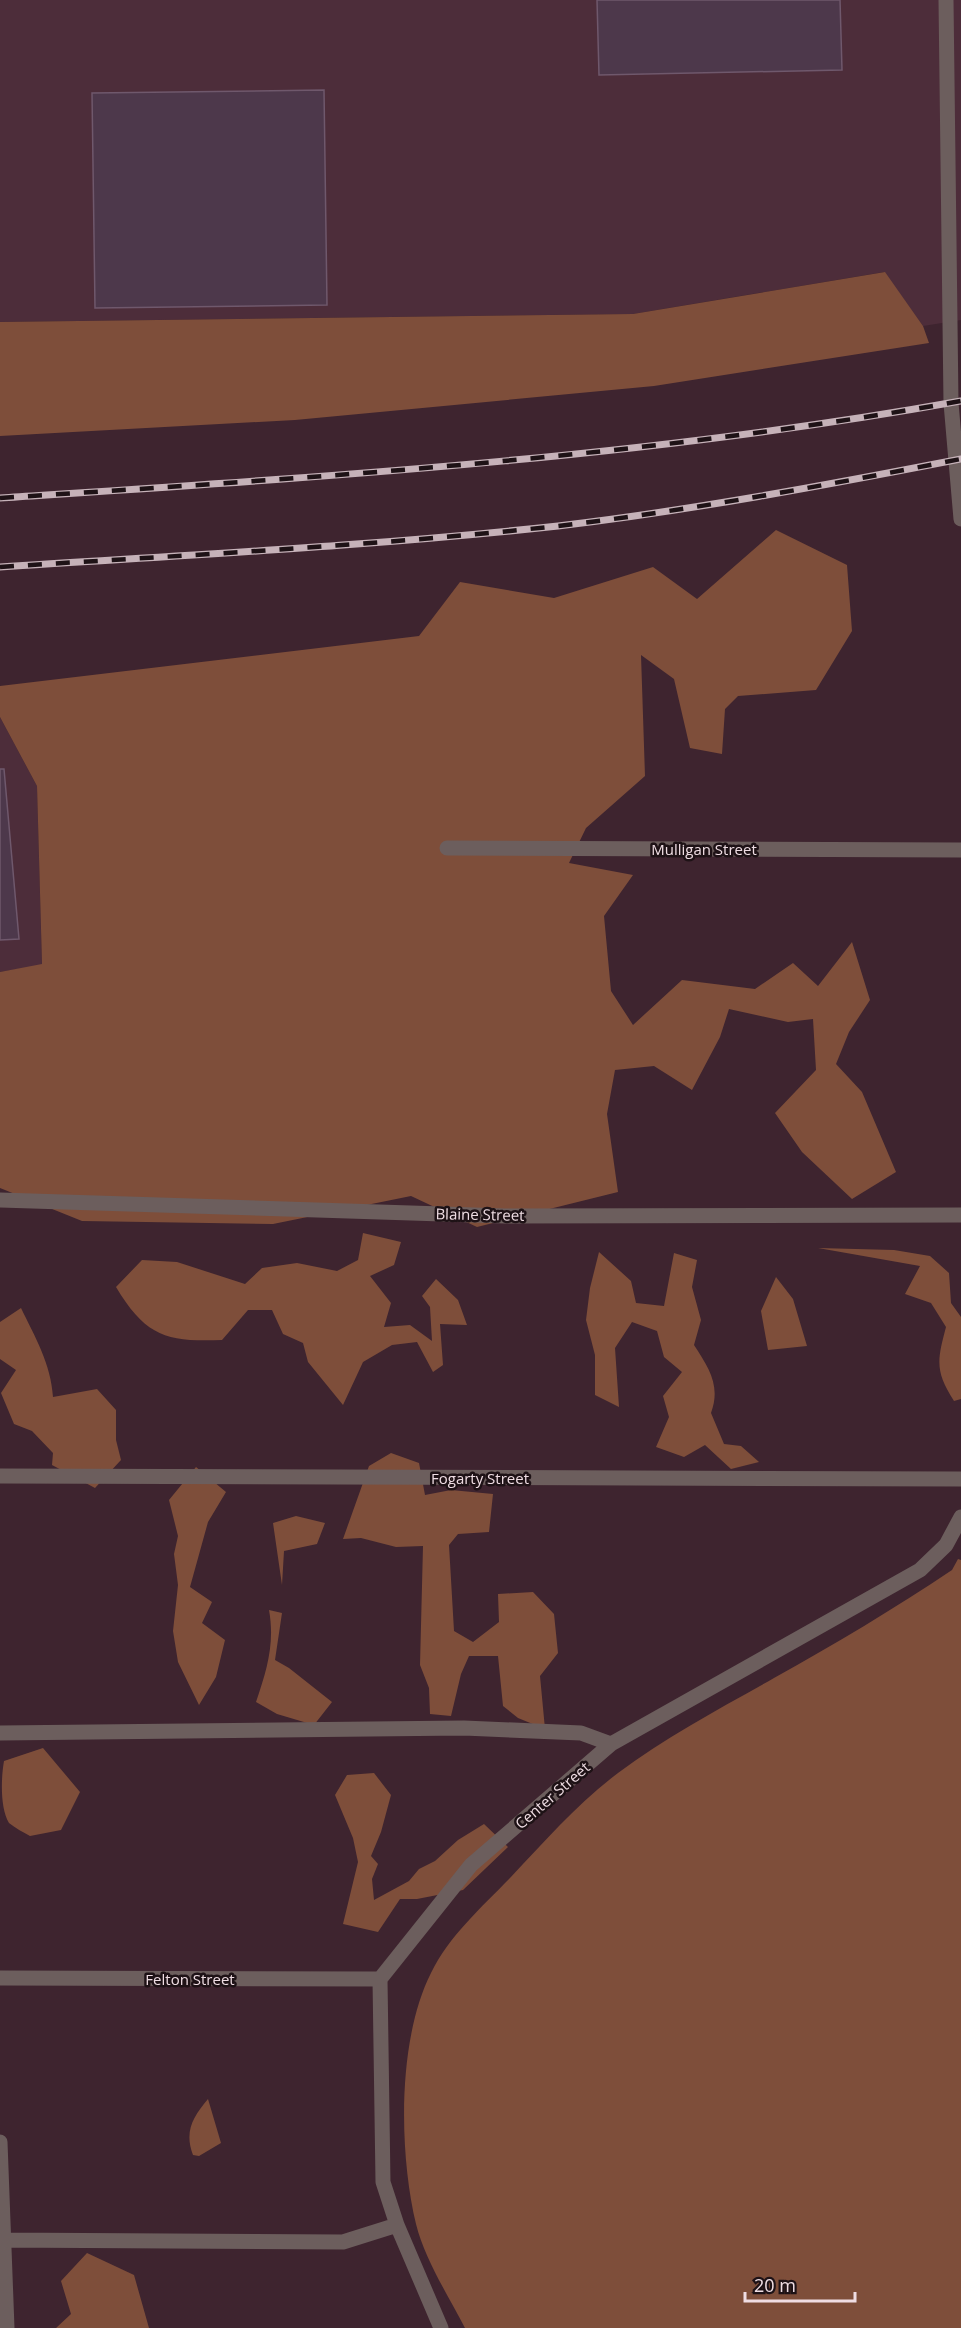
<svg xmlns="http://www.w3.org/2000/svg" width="961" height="2328" font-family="'Open Sans',sans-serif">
  <rect width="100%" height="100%" fill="#3e242f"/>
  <path fill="#4d2d3a" d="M0,0H961V320L923,326L884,272L633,314L0,322Z
    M0,717L37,786L42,965L0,972Z"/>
  <path fill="#7e4e3a" d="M885,272L923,326L929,343L654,386L295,420L0,436V322L633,314Z
    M776,530L847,565L852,631L816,690L738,696L725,709L722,754L690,748L674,679L641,655L645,776L586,828L569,863L633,875L604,916L611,991L633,1025L682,980L755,989L793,963L818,986L852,942L870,1000L849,1032L836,1064L862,1092L896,1172L852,1199L802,1152L775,1113L816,1070L813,1019L788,1022L729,1009L720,1037L692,1090L654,1066L615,1070L607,1114L618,1192L477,1227L411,1196L273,1224L82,1221L0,1188V972L42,964L37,786L0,717V686L419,636L460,582L554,598L653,567L697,599Z
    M363,1233L401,1242L394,1265L370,1276L391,1303L384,1327L410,1325L432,1341L430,1307L422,1296L436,1279L458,1300L467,1325L440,1324L443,1365L433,1372L417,1342L392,1345L363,1362L343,1405L308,1362L303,1343L283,1334L272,1310H248L222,1340C167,1342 146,1337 116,1287L142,1260L177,1262L245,1284L262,1268L297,1263L337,1271L358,1260Z
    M818,1248L894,1250L930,1256L949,1273L951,1303L961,1317V1399L954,1401C935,1371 937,1361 946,1327L931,1303L905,1294L920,1266Z
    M599,1252L631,1281L636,1303L664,1306L674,1253L697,1260L692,1287L701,1320L694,1345C709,1368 721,1386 711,1413L724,1444L741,1446L759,1462L731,1469L705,1445L684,1457L656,1447L669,1417L663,1396L682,1372L664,1357L657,1331L632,1322L615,1348L619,1407L595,1395V1355L586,1320L590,1288Z
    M776,1277L793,1299L807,1346L768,1350L761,1311Z
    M21,1308C35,1337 51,1364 53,1397L97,1389L116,1410V1440L121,1460L95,1488L52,1465L53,1453L32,1431L14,1424L1,1393L16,1370L0,1359V1322Z
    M391,1453L419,1463L425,1495L451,1490L493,1494L489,1532L458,1534L449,1545L454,1631L473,1642L499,1622L498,1594L533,1592L554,1614L558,1653L540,1676L545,1729L518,1718L503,1706L498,1656H469L461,1674L451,1716L430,1714L429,1688L420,1665L423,1546L396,1547L361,1538L343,1539L369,1466Z
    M196,1467L226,1492L208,1522L190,1587L212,1602L202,1623L225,1640L216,1677L199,1705L178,1662L173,1631L178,1585L174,1554L178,1536L169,1500Z
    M296,1516L325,1523L317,1544L284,1551L282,1585L273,1523Z
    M958,1559L961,1560V2328H465C448,2295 425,2260 416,2224C399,2153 397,2040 431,1973C449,1936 481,1908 510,1878C545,1841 578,1803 618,1773C667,1736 721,1708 774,1678C835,1644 894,1609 952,1570Z
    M269,1610L282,1613L275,1660L289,1668L332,1702L314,1725L277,1714L256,1702C267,1670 275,1643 269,1610Z
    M43,1748L80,1792L61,1830L30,1836C23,1832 15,1828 9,1823C0,1808 1,1778 4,1761Z
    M374,1773L391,1795L381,1832L371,1856L378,1864L372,1879L374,1900L409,1881L419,1869L435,1861L458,1840L484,1824L508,1847L463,1890L417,1899H400L378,1932L343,1924L358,1862L353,1838L335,1795L347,1775Z
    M208,2099L221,2143L199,2156L193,2155C184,2131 193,2117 208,2099Z
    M87,2253L134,2275L149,2328H56L71,2314L61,2281Z"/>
  <path fill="#4d384b" stroke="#6f586c" stroke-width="1.5" d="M597,0H840L842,70L599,75Z
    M324,90L327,305L95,308L92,93Z
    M0,769H4L19,939L0,940Z"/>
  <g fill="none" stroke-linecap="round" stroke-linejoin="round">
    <path stroke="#6c5e5d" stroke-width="15" d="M946,0L951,403L961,519
      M447,848L961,850
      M0,1200L505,1216L961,1215
      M0,1476L961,1479
      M0,1733L464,1728L581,1733L611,1744
      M0,1978L380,1979
      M0,2142L7,2328
      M0,2240L343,2242L397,2225
      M441,2328L397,2225L383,2182L380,1979L471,1865L611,1744L920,1570L946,1545L961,1517"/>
    <defs>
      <path id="rail" d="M0,498C322,477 643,458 961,401
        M0,567C186,555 373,546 558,526C693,510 827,485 961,459"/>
    </defs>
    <use href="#rail" stroke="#c6b2b9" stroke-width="7"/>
    <use href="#rail" stroke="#1e1216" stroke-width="4.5" stroke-dasharray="14" stroke-linecap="butt"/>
  </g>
  <g text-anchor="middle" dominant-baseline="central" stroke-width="5" stroke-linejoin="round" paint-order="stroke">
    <g font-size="15" fill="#efdde3" stroke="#1e1216">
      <text x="704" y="849">Mulligan Street</text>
      <text transform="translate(480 1214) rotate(1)">Blaine Street</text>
      <text x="480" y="1478">Fogarty Street</text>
      <text transform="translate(552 1795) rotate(-41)">Center Street</text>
      <text x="190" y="1979">Felton Street</text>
    </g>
  </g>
  <path d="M745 2292v9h110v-9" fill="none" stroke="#efdde3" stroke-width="3"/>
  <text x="754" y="2292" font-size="18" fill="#efdde3" stroke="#1e1216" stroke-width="4.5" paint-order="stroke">20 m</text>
</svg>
